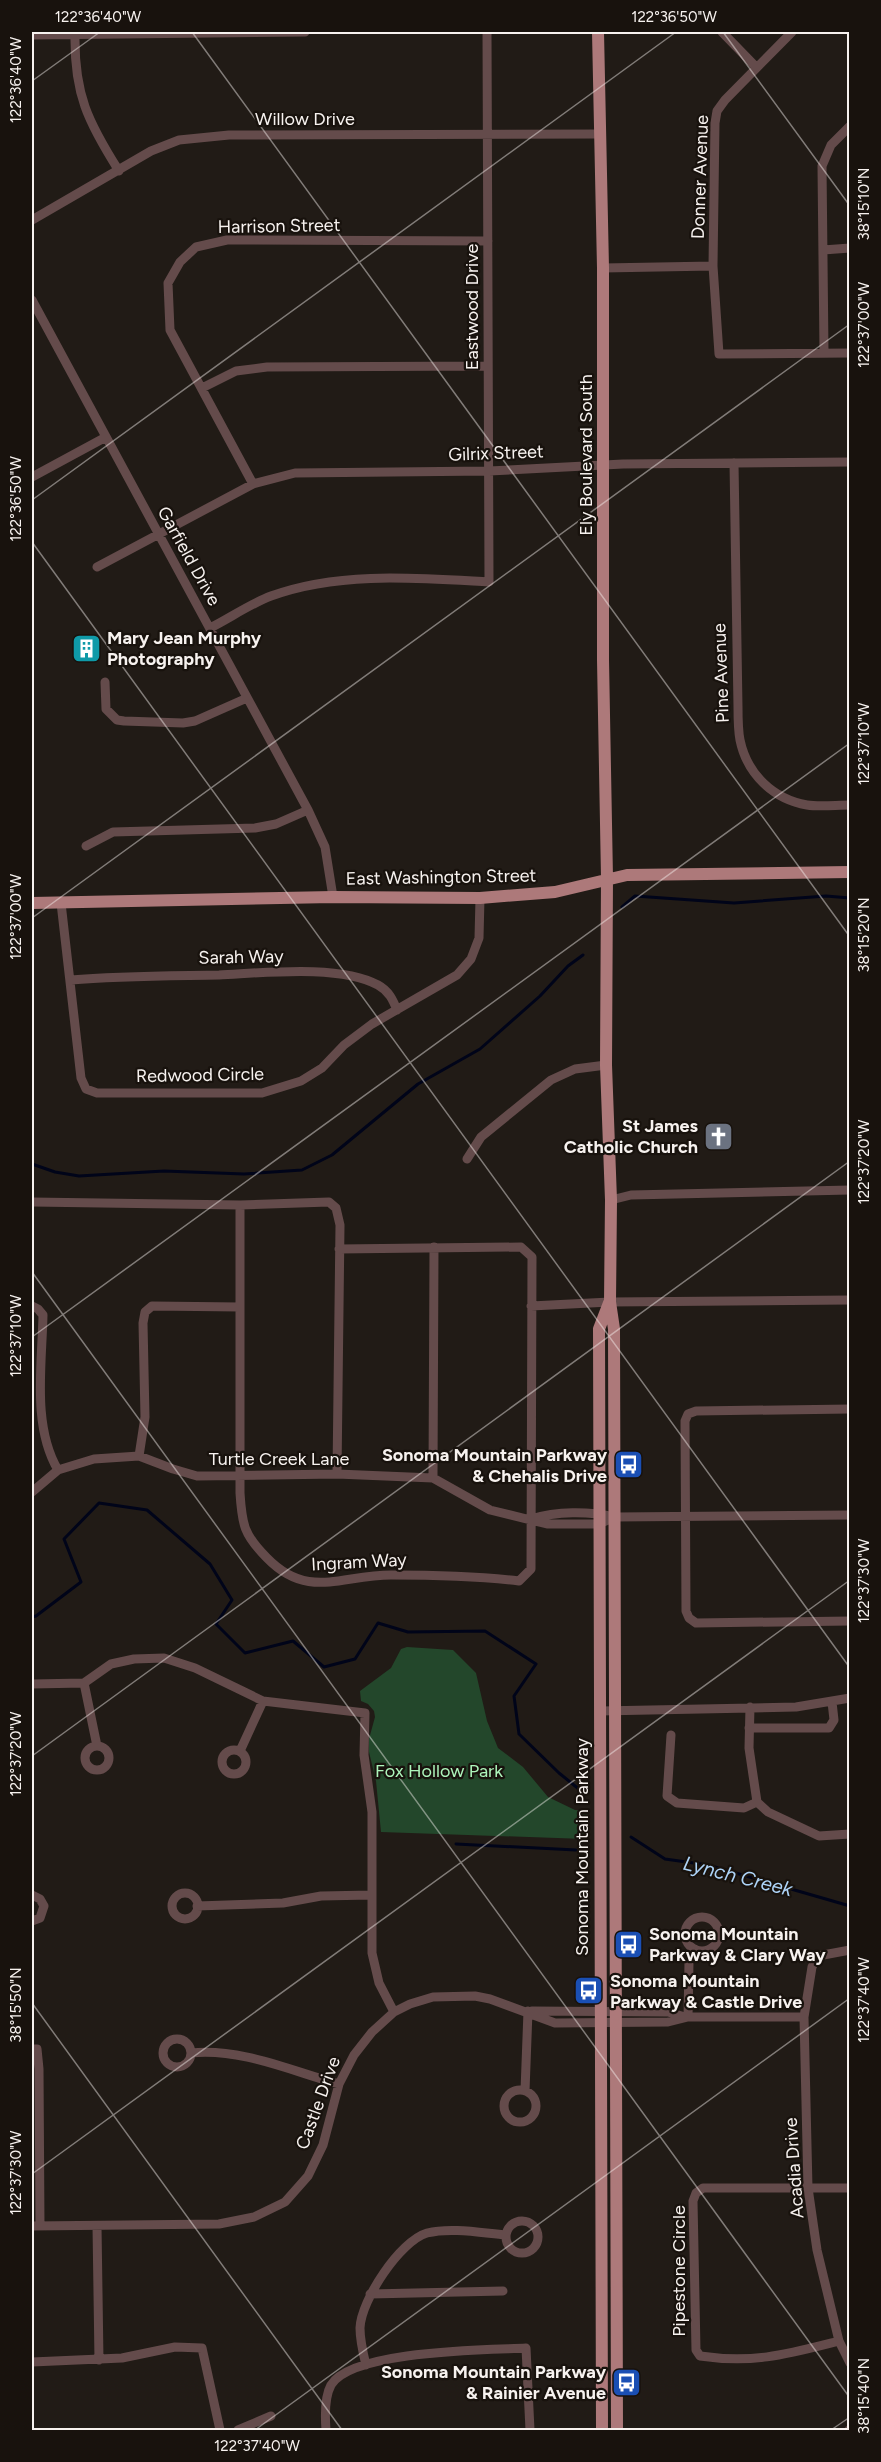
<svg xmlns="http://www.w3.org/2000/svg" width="881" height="2462" font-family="Figtree,sans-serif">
  <rect width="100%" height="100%" fill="#211b16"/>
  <path fill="#23472b" d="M407,1647L453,1650L476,1673L487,1721L498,1748L523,1767L548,1797L575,1810L588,1811L585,1839L381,1832L376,1781L369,1752V1739L375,1717L374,1711L368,1704L361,1701L360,1691L391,1668L401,1649Z"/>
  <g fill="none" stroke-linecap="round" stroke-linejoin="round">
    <path stroke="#000419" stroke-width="3" d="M622,907L635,896L734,903L826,896L850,898
      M32,1164L55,1172L79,1176L164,1171L244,1174L302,1170L332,1155L418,1084L480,1049L540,996L568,966L583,955
      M32,1617L36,1616L81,1582L64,1539L99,1503L147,1510L210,1564L232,1600L216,1624L245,1653L293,1641L324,1667L355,1659L378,1623L408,1632L485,1631L536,1664L514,1696L519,1734L559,1773L585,1794
      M631,1837L665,1859L708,1865L850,1906
      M456,1844L576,1850"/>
    <path stroke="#644b4b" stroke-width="9" d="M722,32L756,67
      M792,32L725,100L717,111L715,123L713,266L719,354L850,353
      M75,34C74,94 88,122 119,171
      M32,35L305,32
      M32,220L151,151L179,140L229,135L599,134
      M823,250L850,248
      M603,268L713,266
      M32,300L308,810L325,847L333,897
      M824,352L822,166L831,145L850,126
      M202,388L236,371L267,367L488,366
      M734,463L738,707C738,718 738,730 740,740C747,774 773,799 807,805C820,807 836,805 850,805
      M32,477L106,437
      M253,484L170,330L168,283L180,262L196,247L227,240L488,241
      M97,567L253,484L295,473L489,471L623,464L850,462
      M210,628C230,618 250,604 271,596C339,571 418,578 489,582L487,32
      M105,682L106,709L117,720L124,721L183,723L195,721L247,698
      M86,846L113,832L255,828L276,824L308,810
      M61,903L81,1078L86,1089L97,1093H262L301,1081L322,1068L344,1045L372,1024L457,975L471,959L479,938L480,898
      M71,980C120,976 169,976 219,975C262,973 340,964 378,985C389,991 393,1000 397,1010
      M467,1159L481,1137L551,1080L575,1069L606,1065
      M611,1200L631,1195L850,1190
      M32,1202L240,1205L329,1202L336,1208L340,1225L337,1474
      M240,1205V1493C242,1525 244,1535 267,1558C308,1600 341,1575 391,1575C433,1575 477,1576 519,1581L531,1569L532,1257L521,1247L339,1249
      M32,1306L38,1309L43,1315C42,1365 32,1426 58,1470
      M531,1306L610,1302L850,1300
      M850,1409L696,1411L688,1414L685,1421L686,1611L689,1618L696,1623L850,1621
      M139,1456L145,1417L143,1323L145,1312L152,1306L240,1307
      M433,1478L434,1247
      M32,1492L58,1470L94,1459L139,1456L173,1469L197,1476L337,1474L433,1478L490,1510L547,1524H599L615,1517
      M531,1519C557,1511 588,1511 615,1517L850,1515
      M84,1683L97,1746
      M32,1684L84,1683L111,1664L134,1659L164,1658L195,1668L263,1701L365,1713L364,1755L372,1812V1953L379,1983L394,2012
      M750,1707L749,1748L757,1802L768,1812L819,1836L850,1834
      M600,1711L796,1707L850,1698
      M749,1728H829L834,1720L832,1702
      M671,1735L667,1796L677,1803L744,1808L757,1802
      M85 1758a12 12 0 1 1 24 0a12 12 0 1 1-24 0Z
      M222 1762a12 12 0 1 1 24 0a12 12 0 1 1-24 0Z
      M240,1751L263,1701
      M172 1906a13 13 0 1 1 26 0a13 13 0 1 1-26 0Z
      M32,1895L40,1899L44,1906L40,1918L32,1921
      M197,1906L283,1903L321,1896L371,1895
      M685 1934a17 17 0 1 1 34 0a17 17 0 1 1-34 0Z
      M850,1950L818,1956L812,1967L804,2017L808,2188L817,2250L839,2341L850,2363
      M532,2011L668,2012L685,2017
      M688,2017L689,1962L695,1949
      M163 2053a14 14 0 1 1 28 0a14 14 0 1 1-28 0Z
      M32,2049H37L39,2069L40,2226
      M191,2053C242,2048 291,2071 339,2084
      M504 2106a16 16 0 1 1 32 0a16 16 0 1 1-32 0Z
      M525,2091L528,2011
      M506 2237a16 16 0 1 1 32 0a16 16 0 1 1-32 0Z
      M32,2226L219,2224L254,2217L285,2202L308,2176L323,2145L339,2084L354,2055L372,2032L394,2012L410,2004L433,1997L475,1996L490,1999L555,2023L668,2022L688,2017H804
      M97,2226L99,2360
      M370,2294L503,2291
      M839,2341C788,2354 754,2364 700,2356L696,2350L693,2201L696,2193L703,2188H850
      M32,2362L122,2358L175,2347L202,2348L220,2430
      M366,2365C363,2353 360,2340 360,2328C361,2300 400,2241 427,2233C451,2227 482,2233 506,2235
      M238,2430L271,2416
      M326,2430C325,2417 324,2398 331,2385C352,2350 487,2350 526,2348L530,2430
      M849,2430H850"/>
    <path stroke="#ad797a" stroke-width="12" d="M598,32L603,268V660L607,878L606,1065L611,1200L610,1302L614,1329L617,2430
      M32,903L333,897L480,898L555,892L627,875L850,872
      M602,2430L599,1329L609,1303"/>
  </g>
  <path fill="none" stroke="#f7f2ef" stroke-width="1.5" stroke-opacity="0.45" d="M192,32L850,937M723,32L850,206M32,81L100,32M32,500L676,32M32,542L850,1668M32,918L850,324M32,1272L850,2398M32,1337L850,743M32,1756L850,1161M32,2003L342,2430M32,2174L850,1580M255,2430L850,1998M831,2430L850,2417"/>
  <defs>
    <symbol id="building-square" viewBox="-11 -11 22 22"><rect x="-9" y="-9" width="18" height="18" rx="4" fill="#0f9aa8" stroke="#18120d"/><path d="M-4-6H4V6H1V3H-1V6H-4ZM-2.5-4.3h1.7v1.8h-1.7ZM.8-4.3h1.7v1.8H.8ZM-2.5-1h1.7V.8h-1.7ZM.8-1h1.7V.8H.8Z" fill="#fff"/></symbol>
    <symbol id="church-square" viewBox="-11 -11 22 22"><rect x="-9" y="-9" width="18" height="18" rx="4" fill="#6b7280" stroke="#18120d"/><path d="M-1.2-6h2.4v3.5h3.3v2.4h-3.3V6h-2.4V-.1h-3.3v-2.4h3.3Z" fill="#fff"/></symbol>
    <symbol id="bus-square" viewBox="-11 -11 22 22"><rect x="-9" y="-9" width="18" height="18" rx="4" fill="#1a4fb4" stroke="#18120d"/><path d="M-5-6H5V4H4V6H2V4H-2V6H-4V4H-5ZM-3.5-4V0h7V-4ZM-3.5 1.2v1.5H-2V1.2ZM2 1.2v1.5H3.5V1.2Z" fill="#fff"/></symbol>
  </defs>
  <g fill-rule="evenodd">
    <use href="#building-square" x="70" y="632" width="33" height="33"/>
    <use href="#church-square" x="702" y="1120" width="33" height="33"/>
    <use href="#bus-square" x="612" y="1448" width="33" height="33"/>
    <use href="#bus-square" x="612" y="1928" width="33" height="33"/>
    <use href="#bus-square" x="572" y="1974" width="33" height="33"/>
    <use href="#bus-square" x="610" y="2366" width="33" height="33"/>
  </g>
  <g text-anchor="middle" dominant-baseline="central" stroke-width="4.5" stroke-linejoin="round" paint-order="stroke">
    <g font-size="18" fill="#f7f2ef" stroke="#18120d">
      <text x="305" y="119">Willow Drive</text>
      <text transform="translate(700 177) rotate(-88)">Donner Avenue</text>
      <text transform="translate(279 226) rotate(-1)">Harrison Street</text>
      <text transform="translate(472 307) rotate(-90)">Eastwood Drive</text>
      <text transform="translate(496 453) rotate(-2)">Gilrix Street</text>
      <text transform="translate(586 455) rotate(-90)">Ely Boulevard South</text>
      <text transform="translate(189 556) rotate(61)">Garfield Drive</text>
      <text transform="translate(721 673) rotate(-92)">Pine Avenue</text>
      <text transform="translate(441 877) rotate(-1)">East Washington Street</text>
      <text transform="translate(241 957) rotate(-1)">Sarah Way</text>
      <text transform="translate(200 1075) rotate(-1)">Redwood Circle</text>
      <text x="279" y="1459">Turtle Creek Lane</text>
      <text transform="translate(359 1562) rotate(-3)">Ingram Way</text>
      <text transform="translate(582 1847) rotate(-90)">Sonoma Mountain Parkway</text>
      <text transform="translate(318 2103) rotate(-70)">Castle Drive</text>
      <text transform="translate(794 2168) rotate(-94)">Acadia Drive</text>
      <text transform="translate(679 2271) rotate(-90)">Pipestone Circle</text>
    </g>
    <g font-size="18" font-weight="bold" fill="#f7f2ef" stroke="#18120d" text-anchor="start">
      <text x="107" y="638">Mary Jean Murphy<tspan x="107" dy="21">Photography</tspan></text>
      <text x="698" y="1126" text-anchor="end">St James<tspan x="698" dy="21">Catholic Church</tspan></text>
      <text x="607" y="1455" text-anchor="end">Sonoma Mountain Parkway<tspan x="607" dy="21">&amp; Chehalis Drive</tspan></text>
      <text x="649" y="1934">Sonoma Mountain<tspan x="649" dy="21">Parkway &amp; Clary Way</tspan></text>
      <text x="610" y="1981">Sonoma Mountain<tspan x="610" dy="21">Parkway &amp; Castle Drive</tspan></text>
      <text x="606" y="2372" text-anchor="end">Sonoma Mountain Parkway<tspan x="606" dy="21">&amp; Rainier Avenue</tspan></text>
    </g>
    <g font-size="18" fill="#adf5bb" stroke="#18120d">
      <text x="439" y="1771">Fox Hollow Park</text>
    </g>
    <g font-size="20" font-style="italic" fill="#add3f7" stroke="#18120d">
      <text transform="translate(738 1876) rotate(14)">Lynch Creek</text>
    </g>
  </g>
  <rect width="881" height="2462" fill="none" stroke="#18120d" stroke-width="66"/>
  <rect x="33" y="33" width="815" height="2396" fill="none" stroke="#f7f2ef" stroke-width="2"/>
  <g font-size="15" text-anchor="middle" fill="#f7f2ef">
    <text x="98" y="22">122°36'40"W</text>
    <text x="674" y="22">122°36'50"W</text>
    <text transform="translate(16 80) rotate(-90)" y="5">122°36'40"W</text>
    <text transform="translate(864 204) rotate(-90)" y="5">38°15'10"N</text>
    <text transform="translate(864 325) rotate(-90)" y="5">122°37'00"W</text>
    <text transform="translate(16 499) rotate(-90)" y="5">122°36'50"W</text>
    <text transform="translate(864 744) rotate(-90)" y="5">122°37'10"W</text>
    <text transform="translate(16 917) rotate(-90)" y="5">122°37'00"W</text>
    <text transform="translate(864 935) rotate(-90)" y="5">38°15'20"N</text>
    <text transform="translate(864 1162) rotate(-90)" y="5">122°37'20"W</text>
    <text transform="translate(16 1336) rotate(-90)" y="5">122°37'10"W</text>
    <text transform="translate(864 1581) rotate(-90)" y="5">122°37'30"W</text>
    <text transform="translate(16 1754) rotate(-90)" y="5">122°37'20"W</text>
    <text transform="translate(864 2000) rotate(-90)" y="5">122°37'40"W</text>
    <text transform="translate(16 2005) rotate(-90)" y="5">38°15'50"N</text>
    <text transform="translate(16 2173) rotate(-90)" y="5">122°37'30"W</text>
    <text transform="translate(864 2396) rotate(-90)" y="5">38°15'40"N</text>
    <text x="257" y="2451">122°37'40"W</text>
  </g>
</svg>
